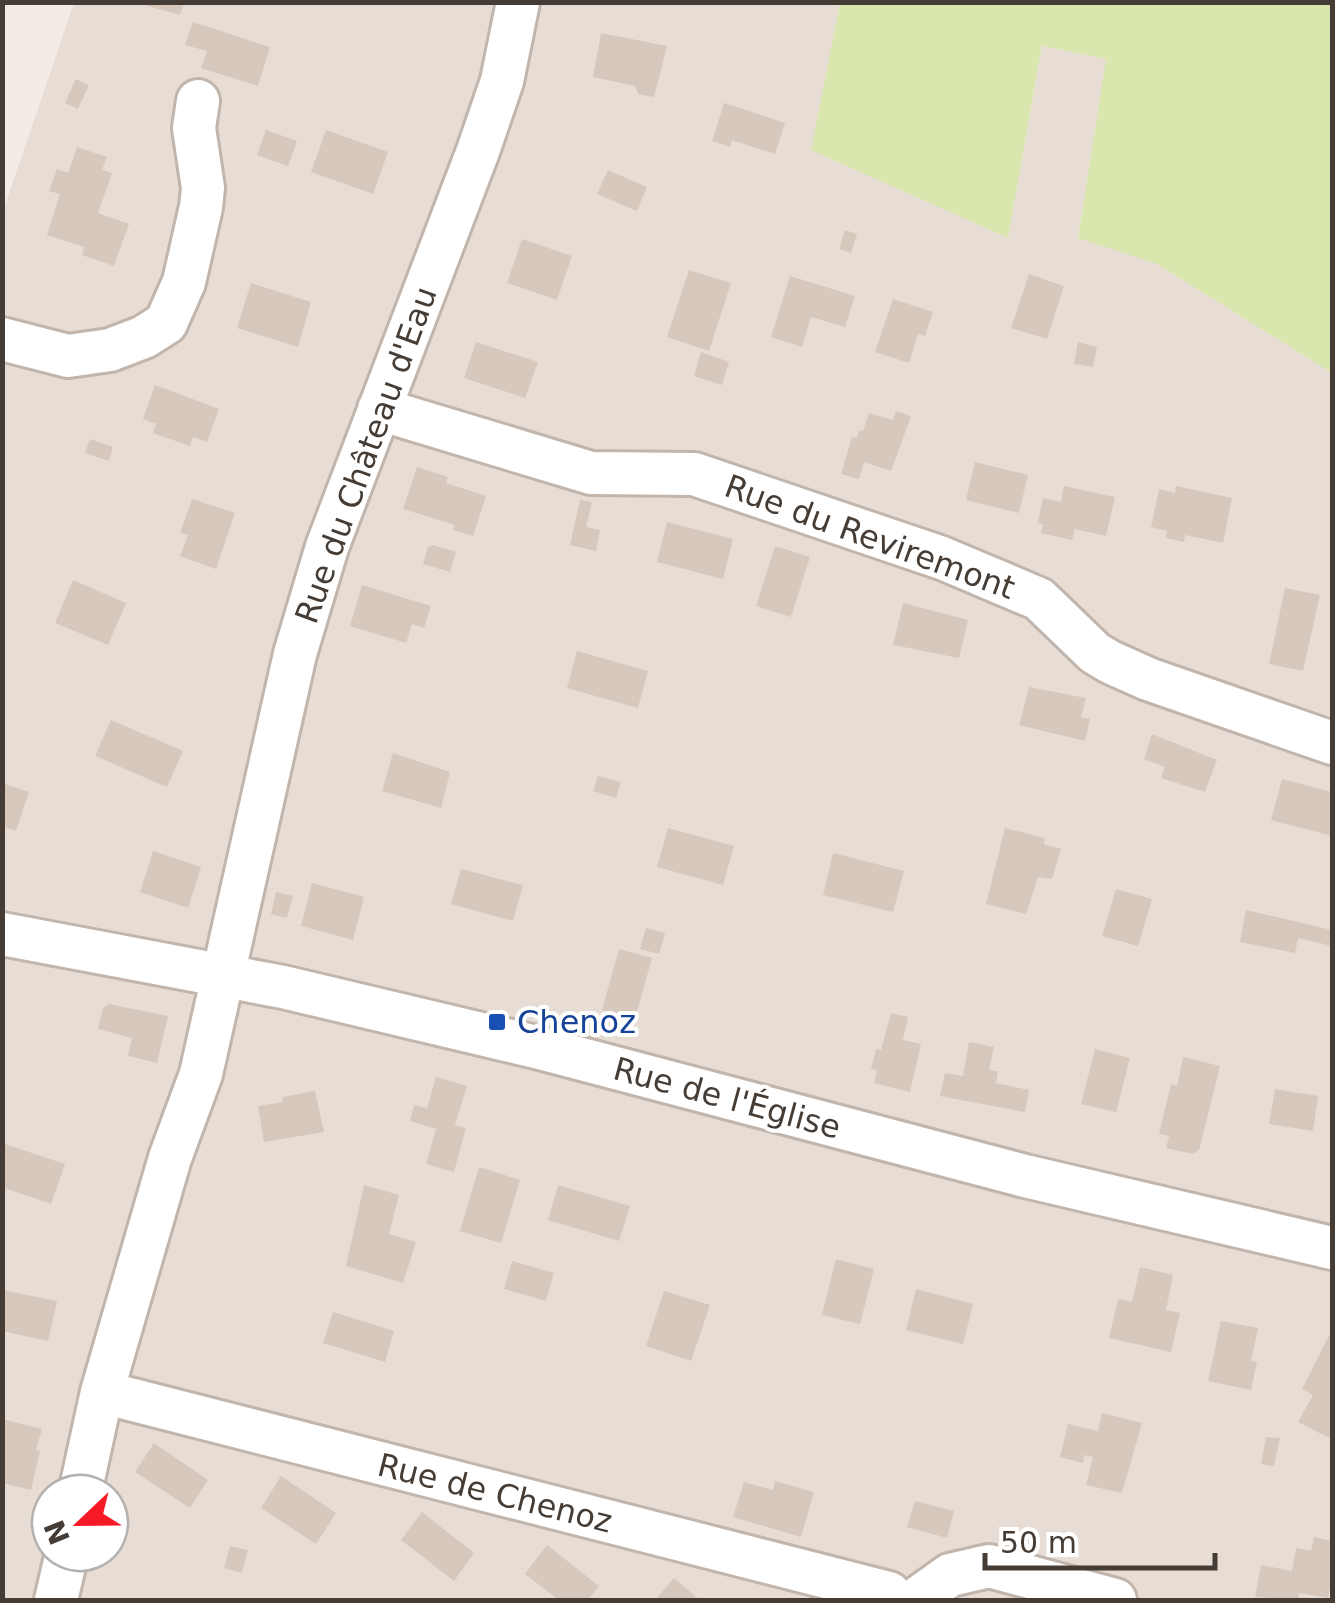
<svg xmlns="http://www.w3.org/2000/svg" width="1335" height="1603" font-family="'DejaVu Sans',sans-serif">
  <rect width="100%" height="100%" fill="#f3ece6"/>
  <path fill="#e7ddd4" fill-rule="evenodd" d="M74,3H840L812,150L1008,237L1042,46L1107,59L1078,237L1157,264L1332,373V1600H3L2,214ZM50,1493H110V1553H50Z"/>
  <path fill="#d9e7af" d="M840,3H1332V373L1157,264L1078,238L1106,59L1042,46L1008,238L811,150Z"/>
  <path fill="#d7c8be" d="M184,2L180,15L137,3V2Z
    M193,22L270,47L258,86L201,68L207,51L185,45Z
    M601,33L667,46L654,97L638,94L635,86L593,77Z
    M76,79L89,85L78,109L65,103Z
    M724,103L785,123L775,154L732,140L730,147L712,141Z
    M266,130L297,141L288,166L257,155Z
    M326,130L388,152L373,194L311,172Z
    M77,147L107,157L102,170L112,173L98,213L129,224L114,266L82,255L84,247L47,235L60,194L49,191L57,169L68,173Z
    M608,170L647,187L637,211L597,194Z
    M845,230L857,234L851,253L839,249Z
    M522,239L572,256L557,300L507,283Z
    M689,270L731,283L709,351L667,337Z
    M1029,274L1064,286L1047,339L1011,328Z
    M790,276L855,296L845,327L811,317L802,347L771,337Z
    M251,283L311,302L298,347L237,328Z
    M893,299L933,312L925,336L918,334L909,363L875,352Z
    M476,342L538,362L525,398L464,378Z
    M1078,342L1097,347L1093,367L1074,364Z
    M701,352L729,362L722,385L694,376Z
    M155,385L219,409L207,442L193,437L190,446L153,433L156,424L143,419Z
    M896,411L911,416L891,471L864,462L859,479L841,474L852,437L857,438L859,430L863,431L869,413L893,420Z
    M90,439L113,447L109,461L85,453Z
    M975,462L1028,475L1019,513L966,500Z
    M417,467L448,477L446,483L486,496L473,536L453,530L455,525L403,509Z
    M1064,486L1115,497L1106,536L1075,529L1072,540L1041,533L1043,524L1038,523L1043,498L1061,502Z
    M1176,486L1232,498L1223,543L1185,535L1184,542L1166,538L1167,531L1151,527L1159,489L1175,493Z
    M192,499L235,513L216,569L180,556L188,535L180,533Z
    M580,500L592,502L586,527L600,530L596,551L570,545Z
    M667,522L733,539L723,579L657,562Z
    M433,545L456,552L450,572L423,564L428,547Z
    M775,546L810,557L791,617L756,606Z
    M73,580L126,603L108,645L55,623Z
    M362,585L431,606L424,628L412,624L406,643L350,626Z
    M1285,588L1320,595L1303,671L1269,664Z
    M903,603L968,620L959,658L893,645Z
    M577,651L648,671L638,708L567,688Z
    M1029,687L1086,698L1081,717L1090,719L1085,741L1019,725Z
    M111,720L183,751L167,787L95,756Z
    M1152,734L1217,760L1205,792L1161,778L1165,767L1144,759Z
    M393,753L450,772L441,808L382,791Z
    M598,776L621,782L616,798L593,791Z
    M1282,779L1332,792V836L1271,820Z
    M2,783L29,792L16,831L2,826Z
    M668,828L734,846L723,885L657,867Z
    M1005,828L1045,838L1044,844L1061,849L1052,879L1038,877L1026,914L986,904Z
    M153,851L201,867L188,908L140,892Z
    M833,853L904,871L893,912L823,895Z
    M461,869L523,885L513,921L451,904Z
    M312,883L364,897L353,940L301,926Z
    M1116,889L1152,899L1138,946L1102,936Z
    M276,892L293,896L287,918L271,914Z
    M1246,910L1332,930V946L1298,938L1295,953L1240,942Z
    M646,928L665,933L659,954L640,949Z
    M619,949L652,958L635,1019L602,1010Z
    M109,1004L168,1016L157,1063L128,1056L132,1038L98,1029L103,1008Z
    M891,1013L908,1017L903,1040L921,1044L910,1092L874,1083L877,1070L871,1069L876,1049L881,1050Z
    M969,1042L994,1047L989,1070L998,1071L996,1083L1029,1090L1025,1112L940,1096L945,1073L963,1076Z
    M1095,1049L1130,1058L1116,1112L1081,1104Z
    M1183,1057L1220,1066L1199,1150L1193,1154L1166,1148L1169,1136L1159,1134L1171,1084L1177,1086Z
    M436,1077L467,1086L455,1125L466,1128L454,1172L426,1164L436,1129L410,1121L414,1105L427,1108Z
    M1275,1089L1318,1096L1313,1131L1269,1124Z
    M315,1091L324,1132L264,1142L258,1106L283,1102L282,1097Z
    M2,1143L65,1164L51,1204L2,1187Z
    M479,1167L520,1180L501,1243L460,1231Z
    M364,1185L399,1195L389,1234L416,1242L403,1283L346,1266Z
    M558,1185L630,1206L619,1241L548,1220Z
    M836,1259L874,1269L860,1324L822,1315Z
    M512,1261L554,1273L546,1301L504,1289Z
    M1140,1267L1173,1275L1166,1310L1180,1313L1171,1352L1109,1338L1118,1299L1132,1302Z
    M916,1289L973,1304L963,1344L906,1330Z
    M2,1290L57,1301L48,1341L2,1331Z
    M664,1291L710,1305L691,1361L646,1346Z
    M333,1312L394,1331L385,1362L323,1343Z
    M1221,1321L1258,1328L1251,1361L1257,1362L1251,1390L1208,1381Z
    M1329,1335L1332,1337V1431L1329,1438L1298,1422L1313,1395L1302,1389Z
    M1102,1413L1142,1423L1122,1493L1086,1485L1093,1457L1084,1455L1083,1463L1060,1457L1068,1424L1098,1431Z
    M2,1419L42,1429L36,1450L40,1451L31,1490L2,1483Z
    M1266,1437L1280,1438L1274,1466L1261,1464Z
    M154,1443L208,1480L190,1508L135,1472Z
    M281,1476L336,1513L316,1544L261,1508Z
    M775,1481L814,1492L801,1537L733,1517L744,1482L773,1490Z
    M915,1501L954,1511L947,1538L907,1527Z
    M422,1512L474,1553L454,1581L401,1540Z
    M1314,1537L1332,1541V1577L1328,1598L1299,1593L1298,1600L1255,1597L1261,1565L1292,1571L1296,1548L1311,1551Z
    M547,1545L599,1586L588,1600H559L525,1574Z
    M230,1546L248,1550L242,1573L224,1568Z
    M674,1578L700,1600H655Z"/>
  <g fill="none" stroke-linecap="round" stroke-linejoin="round">
    <defs>
      <path id="minor" d="M2,339L68,356L110,350L144,337L166,323L184,282L201,207L203,188L194,128L198,101
        M379,409L591,473L694,474L942,558L1039,599L1095,653L1110,662L1148,679L1332,743
        M2,934L283,987L536,1047L1025,1176L1332,1248
        M102,1392L889,1593
        M80,1493L102,1392L170,1158L201,1074L295,654L327,547L478,151L502,81L518,2
        M56,1600L67,1553
        M915,1600L950,1575L989,1566L1115,1600"/>
    </defs>
    <use href="#minor" stroke="#c1b5ac" stroke-width="48"/>
    <use href="#minor" stroke="#fff" stroke-width="42"/>
  </g>
  <rect fill="#1a4fb4" stroke="#fff" stroke-width="4" x="487" y="1012" width="20" height="20" rx="5"/>
  <g text-anchor="middle" dominant-baseline="central" stroke-width="8" stroke-linejoin="round" paint-order="stroke">
    <g font-size="32" fill="#453c35" stroke="#fff">
      <text transform="translate(366 455) rotate(-70)">Rue du Château d'Eau</text>
      <text transform="translate(870 537) rotate(20)">Rue du Reviremont</text>
      <text transform="translate(727 1098) rotate(15)">Rue de l'Église</text>
      <text transform="translate(495 1493) rotate(14)">Rue de Chenoz</text>
    </g>
    <g font-size="32" fill="#164399" stroke="#fff" text-anchor="start">
      <text x="517" y="1022">Chenoz</text>
    </g>
  </g>
  <rect width="1335" height="1603" fill="none" stroke="#453c35" stroke-width="10"/>
  <g transform="translate(80 1523) rotate(248)"><circle r="48" fill="#ffffff" stroke="#b5b1ae" stroke-width="2.5"/>
  <path d="M0-8L18 38L0 25L-18 38Z" fill="#f71925"/>
  <text y="-15" font-size="28" font-weight="bold" text-anchor="middle" fill="#453c35">N</text>
  </g>
  <path d="M985 1553v15h230v-15" fill="none" stroke="#453c35" stroke-width="5"/>
  <text x="1000" y="1553" font-size="30" fill="#453c35" stroke="#ffffff" stroke-width="8" paint-order="stroke">50 m</text>
</svg>
